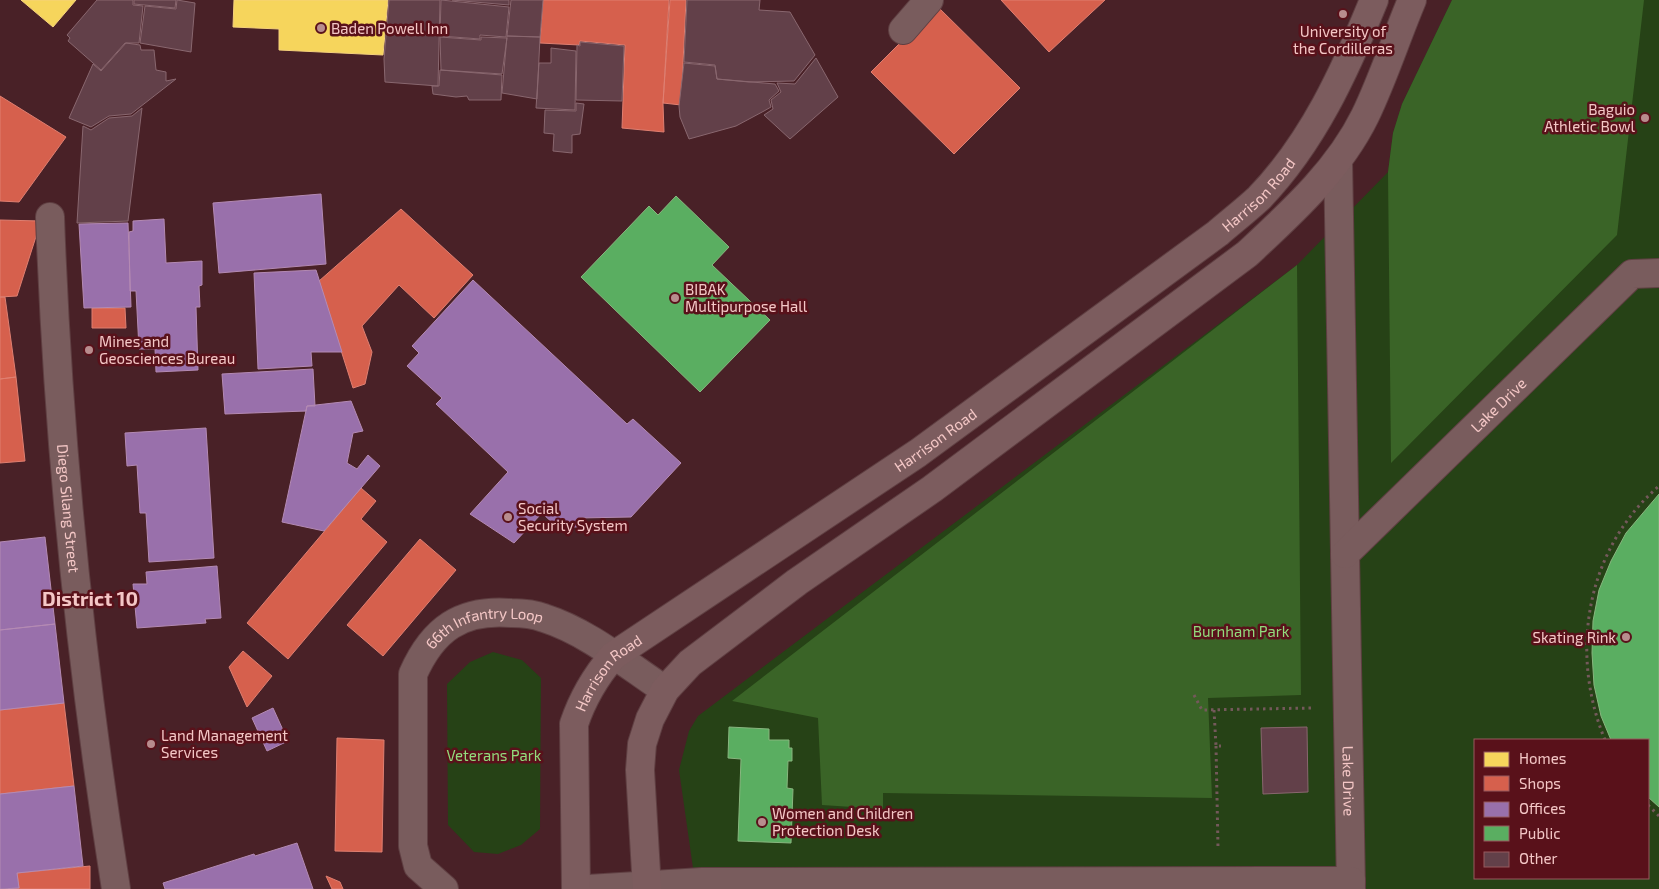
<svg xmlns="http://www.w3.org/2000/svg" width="1659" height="889" font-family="'Exo 2',sans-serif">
  <rect width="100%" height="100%" fill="#492127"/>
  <path fill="#264216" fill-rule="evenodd" d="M1452,0H1659V889H696L679,770L689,731L698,716L1297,265L1388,172L1393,133L1402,104ZM1475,740H1648V878H1475Z
    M493,652L522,660L541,678L540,829L521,845L498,854L474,852L448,825L447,684L470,662Z"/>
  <path fill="#3a6427" d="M1452,0H1644L1617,235L1391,463L1388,172L1393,133L1402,104Z
    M1297,265L1301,695L1208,698L1212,798L883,793V809L822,805L818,718L732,701Z"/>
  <path fill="#f6d55c" stroke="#f5d17c" d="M21,0H76L53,27Z
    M234,0H388L383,55L279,50V29L233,27Z"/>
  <path fill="#d6604d" stroke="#df7f71" d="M543,0H669L663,104L664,132L622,128L625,45L580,41L579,45L540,43Z
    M670,0H686L681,105L663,103Z
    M1001,0H1105L1049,52Z
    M937,6L1020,88L954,154L871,72Z
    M0,96L66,137L19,202L0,201Z
    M401,209L473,275L434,318L399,285L362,326L372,352L365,384L353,388L319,281Z
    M0,220L41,221L17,296L0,297Z
    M0,297H5L16,377L0,379Z
    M92,308H125L126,328H92Z
    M16,377L25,461L0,463V379Z
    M361,488L376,501L361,519L387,542L288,659L247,623Z
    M420,539L456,570L383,656L347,625Z
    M243,651L272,676L247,707L229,667Z
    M64,703L74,786L0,794V710Z
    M337,738L384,740L382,852L335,851Z
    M90,866V889H8L19,888L17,873Z
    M326,876L340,882L343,889H332Z"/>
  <path fill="#9970ab" stroke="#b48ab3" d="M321,194L326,264L219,273L213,203Z
    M164,219L166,263L202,261V285L199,286L200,307H196L198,370L156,372L155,349H139L136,291H130L129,232L133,231V221Z
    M128,223L131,307L84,308L79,224Z
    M316,270L342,352H311L312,366L258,369L254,273Z
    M473,280L627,424L633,419L681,463L631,517L579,518V527H557L542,513L514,543L470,514L508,472L436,404L442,398L407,366L419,353L412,346Z
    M313,369L315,406H307L306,411L225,414L222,374Z
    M351,401L363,431L353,433L347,463L357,469L368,455L380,466L324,531L282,522L307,406Z
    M206,428L214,558L149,562L146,513H140L137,465L127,466L125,433Z
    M45,537L55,624L0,630V542Z
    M217,566L221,618L205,619L206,623L137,628L133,584H147L146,572Z
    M55,624L64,703L0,710V630Z
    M273,708L288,741L267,751L252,718Z
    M74,786L83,866L17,873L19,888L0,889V794Z
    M297,843L313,889H165L163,883L254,854L255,856Z"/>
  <path fill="#5aae61" stroke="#88b67f" d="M676,196L729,247L712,265L770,320L700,392L581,277L649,206L658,215Z
    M1659,494V807L1648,797V740H1611L1601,716L1594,685L1592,653L1593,621L1599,590L1611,561L1626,533Z
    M729,727L769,729V740H789V748H792V761H788L787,788L793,789L791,843L738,841L741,759L728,758Z"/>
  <path fill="#624049" stroke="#89676f" d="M97,0H133V5L143,6L139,43H125L101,70L68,41L70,38L67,35Z
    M134,0H176L175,8L134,4Z
    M177,0L195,3L191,52L140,43L145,6L176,9Z
    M389,0H440L438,86L385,82L384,59Z
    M441,0L509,7L506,37L480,35V39L440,36Z
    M452,0H509V5Z
    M511,0H543L540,37L507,36Z
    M687,0H760L759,10L790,12L815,55L794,81L749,82L717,79L715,65L684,62Z
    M507,36L540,37L537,99L502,93Z
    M440,37L481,40V37L507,38L502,74L441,70Z
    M580,42L624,46L622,101L576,100L577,45L580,46Z
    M126,43L140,45L141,50H154L156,70L166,72V81L176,79L131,114L109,116L91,127L69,118L93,64L101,71Z
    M551,48L576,51L575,110L536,108L539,63H551Z
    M816,58L838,97L790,139L764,115L773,109L771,100L781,92L777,83L795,84Z
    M684,63L715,66L717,79L775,84L779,91L769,100L771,107L764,111L736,126L689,139L680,117L679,106Z
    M440,70L502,75L501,100H469L467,96L456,97L433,94L432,86H439Z
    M576,103L584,104L580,134L572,135V153L553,151L554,134L544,133L545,110L576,111Z
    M142,108L128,221L77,223L83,126L91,130L109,118L132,116Z
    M1307,727L1308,792L1263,794L1261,728Z"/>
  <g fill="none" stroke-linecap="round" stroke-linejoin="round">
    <defs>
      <g id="minor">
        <path d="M903,30L929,0"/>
        <path id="s1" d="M1338,160L1351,889"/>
        <path id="s2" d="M50,217C58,442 81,667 116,889"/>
        <path id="s3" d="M1345,554L1632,274L1659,273"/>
        <path id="s4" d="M444,889L418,866L413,846V674C433,629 461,609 511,613C522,613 534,614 544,618C588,632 627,665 665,690"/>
        <path d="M588,889L702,882L1351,881"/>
      </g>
      <g id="highway">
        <path id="s5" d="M576,889L574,724C583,697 595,677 613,656L918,453L1218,233C1232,221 1246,210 1259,198C1313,142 1345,71 1374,0"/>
        <path d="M647,889L640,770L642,744L650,719L665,690L690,663L797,582L932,489L1247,254C1291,213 1338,171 1365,116C1383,79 1396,38 1412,0"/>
      </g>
    </defs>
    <use href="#minor" stroke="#5f3f42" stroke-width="30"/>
    <use href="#highway" stroke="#5f3f42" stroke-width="30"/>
    <path stroke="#74595b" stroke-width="3" stroke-dasharray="2.5 4" stroke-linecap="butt" d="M1194,695L1202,710L1312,708
      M1214,710L1216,746H1221
      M1605,740C1569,653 1586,549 1659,486
      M1216,746L1218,848
      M1648,805L1659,816"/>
    <use href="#minor" stroke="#795c5d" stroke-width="28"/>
    <use href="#highway" stroke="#7c5c5e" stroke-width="28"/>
  </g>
  <g fill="#b88d8e" stroke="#59111a" stroke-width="2">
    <circle cx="1343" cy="14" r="5"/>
    <circle cx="321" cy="28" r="5"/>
    <circle cx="1645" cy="118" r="5"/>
    <circle cx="675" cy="298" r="5"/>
    <circle cx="89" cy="350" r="5"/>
    <circle cx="508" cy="517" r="5"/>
    <circle cx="1626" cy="637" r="5"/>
    <circle cx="151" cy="744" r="5"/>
    <circle cx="762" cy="822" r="5"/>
  </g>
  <g text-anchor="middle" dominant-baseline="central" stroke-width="5" stroke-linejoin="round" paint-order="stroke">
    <g font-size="15" fill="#f4c7c6" stroke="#59111a" text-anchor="start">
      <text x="331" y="28">Baden Powell Inn</text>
      <text x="1343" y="31" text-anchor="middle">University of<tspan x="1343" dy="17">the Cordilleras</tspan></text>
      <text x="1635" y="109" text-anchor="end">Baguio<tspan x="1635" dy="17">Athletic Bowl</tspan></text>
      <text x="685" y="289">BIBAK<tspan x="685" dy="17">Multipurpose Hall</tspan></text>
      <text x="99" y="341">Mines and<tspan x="99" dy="17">Geosciences Bureau</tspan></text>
      <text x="518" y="508">Social<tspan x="518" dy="17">Security System</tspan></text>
      <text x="1616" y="637" text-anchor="end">Skating Rink</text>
      <text x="161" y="735">Land Management<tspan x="161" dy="17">Services</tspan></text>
      <text x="772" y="813">Women and Children<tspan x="772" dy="17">Protection Desk</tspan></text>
    </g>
    <g font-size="15" fill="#f4c7c6" stroke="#59111a">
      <text stroke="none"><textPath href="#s5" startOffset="1038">Harrison Road</textPath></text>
      <text stroke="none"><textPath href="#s3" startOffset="214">Lake Drive</textPath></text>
      <text stroke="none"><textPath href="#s5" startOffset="632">Harrison Road</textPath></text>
      <text stroke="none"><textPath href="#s2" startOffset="292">Diego Silang Street</textPath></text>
      <text stroke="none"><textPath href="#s4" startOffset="322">66th Infantry Loop</textPath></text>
      <text stroke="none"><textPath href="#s5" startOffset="228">Harrison Road</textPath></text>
      <text stroke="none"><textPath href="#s1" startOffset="621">Lake Drive</textPath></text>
    </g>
    <g font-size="15" fill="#92dc7d" stroke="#59111a">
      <text x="1241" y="631">Burnham Park</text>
      <text x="494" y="755">Veterans Park</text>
    </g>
    <g font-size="20" font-weight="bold" fill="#f4c7c6" stroke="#59111a">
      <text x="90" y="598">District 10</text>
    </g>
  </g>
  <rect x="1474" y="739" width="175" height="140" fill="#59111a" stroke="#975a5f"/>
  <rect x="1484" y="752" width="25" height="15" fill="#f6d55c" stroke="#975a5f"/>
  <text x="1519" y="764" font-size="15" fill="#f4c7c6">Homes</text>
  <rect x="1484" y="776" width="25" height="15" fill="#d6604d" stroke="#975a5f"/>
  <text x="1519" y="789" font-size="15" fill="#f4c7c6">Shops</text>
  <rect x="1484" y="802" width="25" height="15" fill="#9970ab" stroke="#975a5f"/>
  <text x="1519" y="814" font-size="15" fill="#f4c7c6">Offices</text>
  <rect x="1484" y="826" width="25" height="15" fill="#5aae61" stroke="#975a5f"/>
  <text x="1519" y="839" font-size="15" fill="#f4c7c6">Public</text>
  <rect x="1484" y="852" width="25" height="15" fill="#624049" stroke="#975a5f"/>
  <text x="1519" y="864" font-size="15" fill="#f4c7c6">Other</text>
</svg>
